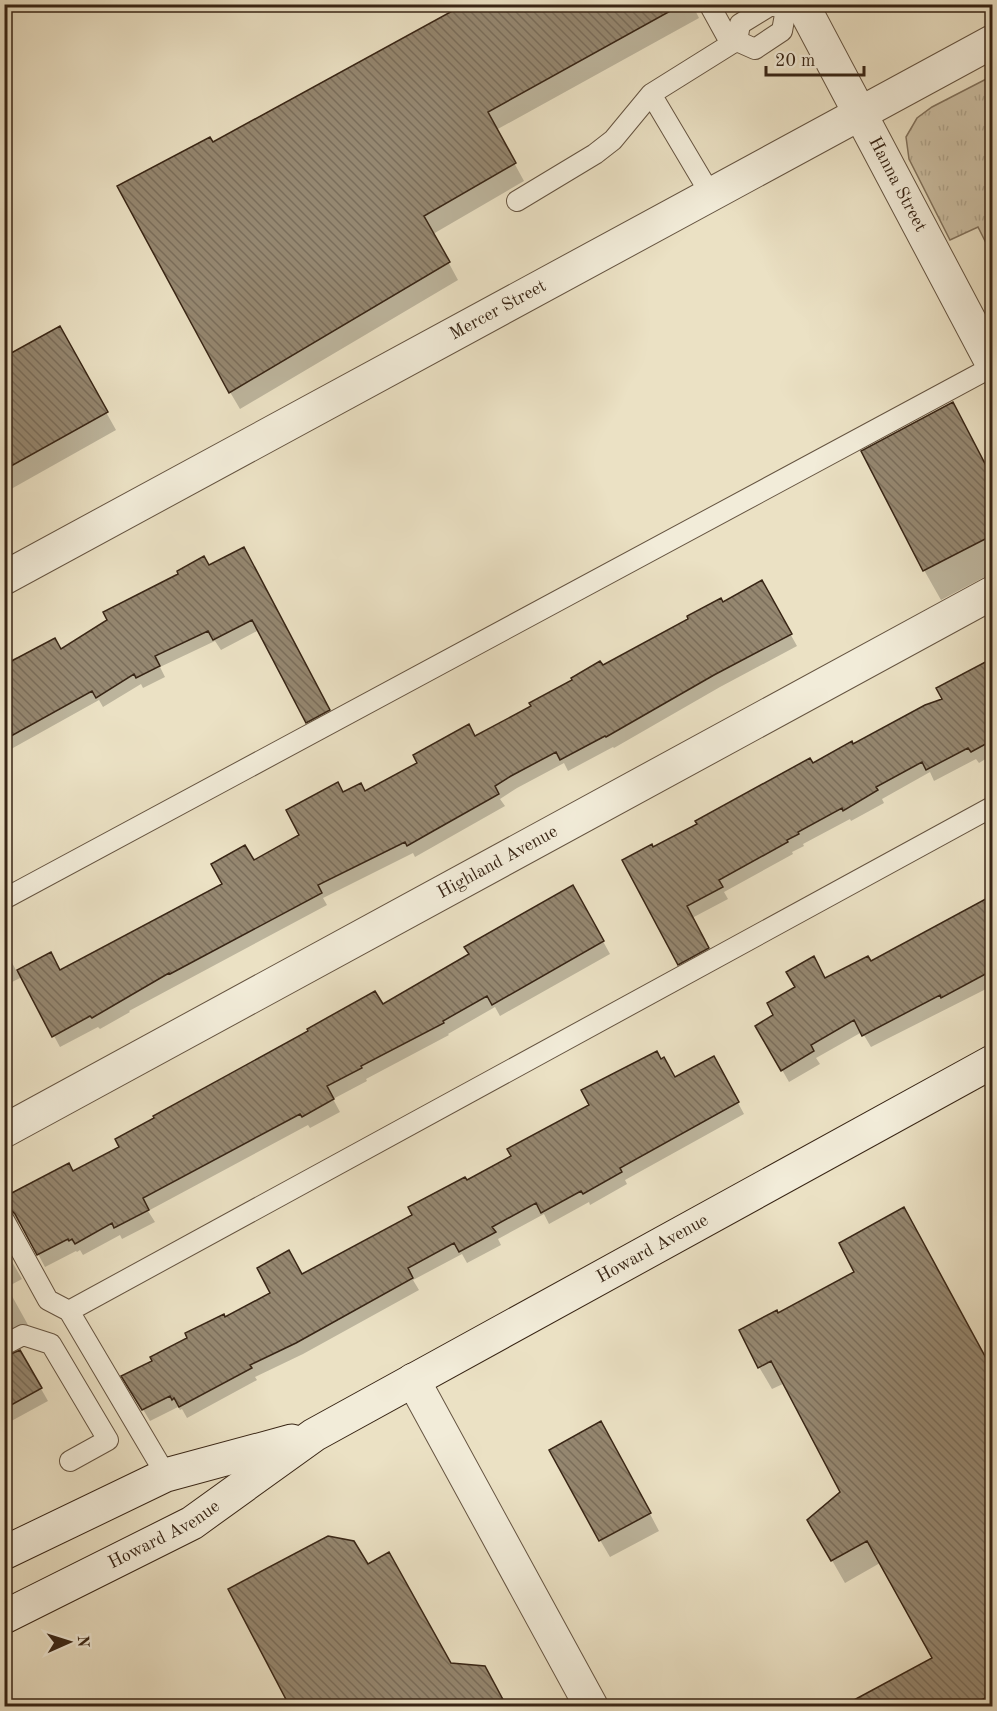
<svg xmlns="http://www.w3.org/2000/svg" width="997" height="1711" font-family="'Old Standard TT',serif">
  <defs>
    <pattern id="grass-tufts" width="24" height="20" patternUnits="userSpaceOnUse" patternTransform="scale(1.5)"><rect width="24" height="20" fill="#cdc1a6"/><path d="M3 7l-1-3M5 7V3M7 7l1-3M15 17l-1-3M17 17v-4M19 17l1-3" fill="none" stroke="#b1a68e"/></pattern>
    <pattern id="building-back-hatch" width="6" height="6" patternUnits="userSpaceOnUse" patternTransform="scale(1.5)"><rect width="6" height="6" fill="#958770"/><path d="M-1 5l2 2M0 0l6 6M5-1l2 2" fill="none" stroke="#7b6e5b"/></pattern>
  </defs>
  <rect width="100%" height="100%" fill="#ebe1c4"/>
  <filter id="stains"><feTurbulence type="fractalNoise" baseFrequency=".00333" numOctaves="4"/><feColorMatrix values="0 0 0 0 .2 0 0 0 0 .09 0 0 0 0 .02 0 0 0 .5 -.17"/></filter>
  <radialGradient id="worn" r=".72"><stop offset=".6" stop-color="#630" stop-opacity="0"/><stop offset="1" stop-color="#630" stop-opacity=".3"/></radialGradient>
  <path fill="url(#grass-tufts)" stroke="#82735e" stroke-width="1.5" d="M992,76V255L978,227L950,240L909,159L906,137L917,118L932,107Z"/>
  <path fill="#0003" d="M468,4H692L699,18L496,130L524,181L433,234L458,280L240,409L230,392L213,144Z
    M59,328L116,430L4,493V359Z
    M952,404L992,478V573L941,600L924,570Z
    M250,559L335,721L313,733L259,630L221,650L215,641L160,667L165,677L143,688L141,684L103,707L99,700L4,753V663L17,657L18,660L61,651L209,567Z
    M761,582L797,646L720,687L614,748L613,747L568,771L564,763L517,788L500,799L505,806L415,857L413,853L323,898L327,905L129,1011L130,1012L100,1029L98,1027L60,1047L22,977L4,986V948L17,972L50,954L60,972L224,884L253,862L301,836L344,793H365L475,738Z
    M992,659V755L979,763L976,759L934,781L930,772L882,799L884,803L851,821L850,819L803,844L804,846L792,852L793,854L724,892L728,899L692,918L715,960L686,975L679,964L653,849L812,765L944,700Z
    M992,886V897L988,888Z
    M573,887L610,954L500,1016L495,1007L448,1034L449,1035L366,1079L367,1081L333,1099L340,1112L310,1128L308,1125L148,1211L155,1222L122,1239L120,1235L83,1255L80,1250L77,1252L76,1251L45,1267L23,1226L13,1220L4,1222V1198L73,1173L383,1006L471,955Z
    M992,897V986L871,1047L862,1032L816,1058L820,1064L789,1082L757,1026L825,980L870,963Z
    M720,1069L744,1114L625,1180L627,1184L590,1205L589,1202L549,1224L544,1214L498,1239L501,1245L467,1263L462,1254L413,1280L419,1290L303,1354L255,1377L257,1380L187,1418L182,1409L180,1410L178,1407L150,1421L123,1376L154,1362L225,1319L414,1216L466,1182L675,1079Z
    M4,1248L22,1279L7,1287L33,1334L5,1347Z
    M778,1315L992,1373V1706H878L934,1658L880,1563L845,1583L809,1520L841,1492L785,1383L772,1389L759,1367Z
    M20,1352L48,1401L4,1425V1358Z
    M611,1440L659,1531L610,1557L600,1540Z"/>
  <path fill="url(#building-back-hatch)" stroke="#382515" stroke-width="1.5" d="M465,4H683L488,112L516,163L424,216L450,262L229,393L117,186L210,137L213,142Z
    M60,326L108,412L4,470V357Z
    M953,402L993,479V535L923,571L861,451Z
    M244,547L330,710L306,723L252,620L213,640L208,631L155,656L160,666L136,678L134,674L96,698L92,691L4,740V665L55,638L61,649L107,620L103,612L178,574L177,571L204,556L209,565Z
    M762,580L792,634L714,675L606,737L605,736L560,760L556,752L511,776L495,786L499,794L435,830L407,846L405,842L318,885L322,893L170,974L169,973L92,1018L90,1016L52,1037L17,970L51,952L60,970L222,884L211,864L245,845L254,860L299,835L286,810L338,782L343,792L361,783L365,791L417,763L413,755L469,724L475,736L531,706L529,703L572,680L571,678L600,661L603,665L688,619L687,616L721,598L723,602Z
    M993,658V740L971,752L968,748L926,770L922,762L876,787L878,790L843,811L842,808L798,832L799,834L787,840L788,842L719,880L723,887L687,906L709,948L678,965L622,860L652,844L653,847L697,824L695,821L810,758L813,763L852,741L853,744L925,705L942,699L936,688Z
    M573,885L604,941L492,1005L487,996L443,1021L444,1023L361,1066L362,1068L327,1086L334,1099L302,1117L300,1114L143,1198L149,1210L114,1228L112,1223L75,1244L72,1239L69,1241L68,1239L37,1255L15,1214L11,1210L4,1208V1197L69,1163L73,1171L119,1147L115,1139L154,1118L153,1116L308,1031L307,1029L375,991L383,1004L469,954L464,947Z
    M993,895V970L941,998L940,995L862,1036L854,1020L811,1045L814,1051L781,1071L755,1026L773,1015L767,1003L795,987L786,972L814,956L825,978L868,956L871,961Z
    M657,1051L661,1059L664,1057L675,1077L714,1056L739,1102L620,1168L622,1172L583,1194L581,1191L541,1213L536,1203L492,1227L496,1232L459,1252L454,1243L408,1268L413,1278L296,1343L250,1365L252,1368L179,1407L174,1398L172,1400L170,1396L142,1410L121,1376L152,1361L150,1357L187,1338L185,1333L224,1314L225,1317L270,1293L257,1268L289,1250L302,1274L412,1215L408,1207L465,1177L467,1180L511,1156L507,1149L589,1105L581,1090Z
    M904,1207L993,1371V1694L968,1707H841L932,1658L867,1541L831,1561L807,1520L840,1492L771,1361L758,1368L739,1330L777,1310L778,1313L854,1272L839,1243Z
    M20,1350L42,1388L4,1409V1357Z
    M601,1421L651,1513L599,1541L549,1450Z
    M328,1536L354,1541L368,1564L389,1552L451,1663L485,1666L507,1707H290L228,1589Z"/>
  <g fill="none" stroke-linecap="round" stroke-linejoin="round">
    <defs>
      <path id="service" d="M709,4L731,44L651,94L711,195
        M731,44L737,41L755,49L782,31L786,9L771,5L740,24L737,41
        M517,201L595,154L613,140L651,94
        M4,899L992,367
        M4,1220L48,1300L69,1311L166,1475
        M69,1311L992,807
        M4,1345L23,1335L51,1344L108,1440L70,1461"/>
      <g id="minor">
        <path id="s1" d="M802,4L992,363"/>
        <path id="s2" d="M4,578L992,42"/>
        <path id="s3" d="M4,1131L992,593"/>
        <path d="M413,1380L591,1706"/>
      </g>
      <g id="secondary">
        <path d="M4,1553L166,1475L292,1441"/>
        <path id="s4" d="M4,1617L192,1523L314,1435L992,1062"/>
      </g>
    </defs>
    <use href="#service" stroke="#655441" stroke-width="22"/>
    <use href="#minor" stroke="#655441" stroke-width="35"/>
    <use href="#secondary" stroke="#382515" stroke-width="35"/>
    <use href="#service" stroke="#f2ecd9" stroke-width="20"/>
    <use href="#minor" stroke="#f2ecd9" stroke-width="33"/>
    <use href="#secondary" stroke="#f2ecd9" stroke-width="33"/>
  </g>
  <g text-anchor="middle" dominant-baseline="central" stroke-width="4.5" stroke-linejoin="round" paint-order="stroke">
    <g font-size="18" fill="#382515" stroke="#f2ecd9">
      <text stroke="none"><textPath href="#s1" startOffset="204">Hanna Street</textPath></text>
      <text stroke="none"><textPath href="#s2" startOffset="562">Mercer Street</textPath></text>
      <text stroke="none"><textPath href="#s3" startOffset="562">Highland Avenue</textPath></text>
      <text stroke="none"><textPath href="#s4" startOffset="747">Howard Avenue</textPath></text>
      <text stroke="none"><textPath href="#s4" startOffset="180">Howard Avenue</textPath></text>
    </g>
  </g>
  <rect width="997" height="1711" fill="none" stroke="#ebe1c4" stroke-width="24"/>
  <rect x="6" y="6" width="985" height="1699" fill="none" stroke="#382515" stroke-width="3"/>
  <rect x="12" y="12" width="973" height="1687" fill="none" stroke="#382515" stroke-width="1.5"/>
  <g transform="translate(69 1642) rotate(87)" stroke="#f2ecd9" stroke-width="4.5" paint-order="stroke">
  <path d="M0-4.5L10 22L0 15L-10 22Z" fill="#382515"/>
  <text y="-9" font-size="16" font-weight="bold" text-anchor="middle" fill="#382515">N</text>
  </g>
  <path d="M766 66v9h98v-9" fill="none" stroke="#382515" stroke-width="3"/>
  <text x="775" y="66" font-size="18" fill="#382515" stroke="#f2ecd9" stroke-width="4.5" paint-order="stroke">20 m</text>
  <rect width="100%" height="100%" filter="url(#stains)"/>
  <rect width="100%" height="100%" fill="url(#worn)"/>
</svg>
